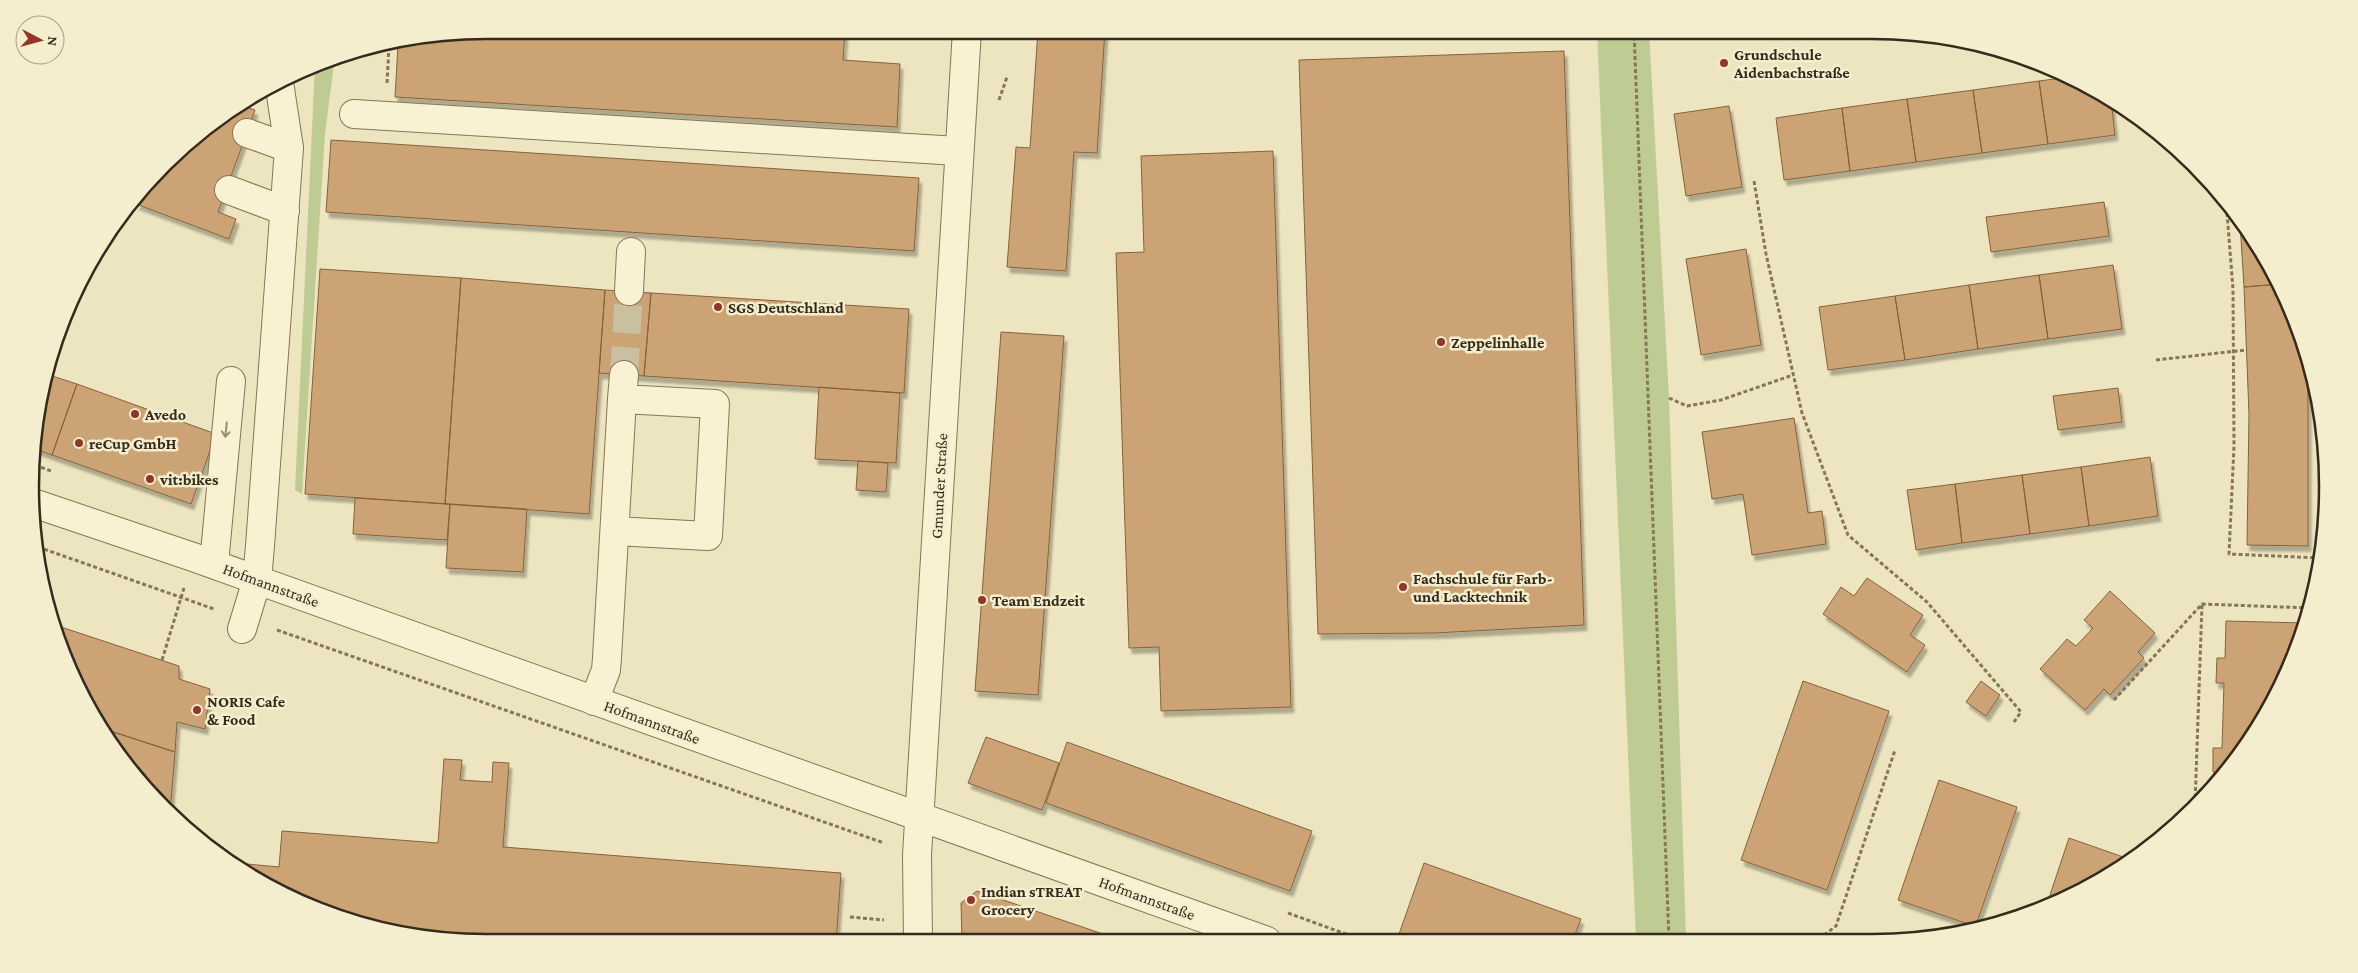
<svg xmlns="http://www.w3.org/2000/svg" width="2358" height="973" font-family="'Crimson Pro',serif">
  <defs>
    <filter id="shadow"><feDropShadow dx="3" dy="5.5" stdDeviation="1" flood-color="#0004"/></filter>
  </defs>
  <rect width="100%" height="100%" fill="#ede5bf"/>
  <path fill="#becb93" d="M1597,30H1649L1669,398L1686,940H1636Z
    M335,56L325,134L302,494L295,490L315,65Z"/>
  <path fill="#cca375" stroke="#85623d" filter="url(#shadow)" d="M486,30H845L843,60L900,64L897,127L395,97L398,45Z
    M1038,30H1105L1097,153L1074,152L1066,271L1007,267L1016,147L1030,148Z
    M1564,51L1584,625L1434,633L1318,634L1299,60Z
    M2069,77L2099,91L2111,99L2115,135L2048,144L2039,81Z
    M2039,81L2048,144L1982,153L1973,90Z
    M1973,90L1982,153L1916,162L1907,99Z
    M1907,99L1916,162L1850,171L1842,108Z
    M240,105L255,110L218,212L236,219L229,239L136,204L186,143Z
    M1729,106L1742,187L1686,196L1674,114Z
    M1842,108L1850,171L1784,180L1776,118Z
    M331,140L919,178L914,251L326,212Z
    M1273,151L1291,707L1161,711L1159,647L1129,648L1116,253L1144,252L1141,156Z
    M2104,202L2109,236L1991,252L1986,217Z
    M2240,222H2242L2281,284L2244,287Z
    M1746,249L1761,345L1701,355L1686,259Z
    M2113,265L2122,329L2048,339L2039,275Z
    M320,269L461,278L445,504L305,494Z
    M2039,275L2048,339L1978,349L1969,285Z
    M461,278L605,290L589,514L445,504Z
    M2281,284L2308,356V546L2247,545L2249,414L2244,287Z
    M1969,285L1978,349L1905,360L1895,296Z
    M605,290L651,293L644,376L599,373Z
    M651,293L909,309L904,393L644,376Z
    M1895,296L1905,360L1828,370L1819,307Z
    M1001,332L1064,336L1038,695L975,691Z
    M46,374L77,384L52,455L35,449L34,427Z
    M77,384L216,434L191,504L52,455Z
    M819,387L900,393L896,463L815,459Z
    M2118,388L2122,422L2058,430L2053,396Z
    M1794,418L1808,513L1822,511L1826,544L1752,555L1743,494L1712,499L1702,432Z
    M2150,457L2158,516L2089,526L2081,467Z
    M858,461L888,463L886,492L856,490Z
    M2081,467L2089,526L2030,534L2022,475Z
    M2022,475L2030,534L1962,543L1955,484Z
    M1955,484L1962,543L1916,550L1907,490Z
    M355,498L450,504L447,540L353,534Z
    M450,504L527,509L523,572L446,568Z
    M1867,578L1923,615L1910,635L1925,645L1907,672L1823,614L1841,587L1854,596Z
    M2110,591L2155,633L2138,652L2144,658L2110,695L2104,689L2085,710L2040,669L2067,639L2076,646L2093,628L2084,620Z
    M2226,621L2306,623L2304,633L2251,740L2222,774L2213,772V748H2222L2224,683H2216L2217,658H2225Z
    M58,626L179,666V679L210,689L205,729L177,722L175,752L101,728L91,715Z
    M1803,681L1889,711L1827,890L1741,860Z
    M1981,681L2000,695L1986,716L1966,702Z
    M101,728L175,752L170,812L143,787Z
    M986,737L1059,763L1042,810L968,783Z
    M1067,742L1312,831L1290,891L1046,803Z
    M444,759L462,760L460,780L492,782L493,762L509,763L503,847L841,873L836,942L486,943L340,919L236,863L279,867L282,831L438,843Z
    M1939,780L2017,807L1976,925L1974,926L1898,900Z
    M2069,838L2129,859L2073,896L2047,904Z
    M1424,863L1581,919L1573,940H1416L1399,934Z
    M977,891L1100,933L1097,941L962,942L961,903Z
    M1100,933L1123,941H1097Z"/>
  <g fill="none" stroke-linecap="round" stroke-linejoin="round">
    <path stroke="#c8c09e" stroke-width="28" stroke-dasharray="28 14" stroke-linecap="butt" d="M624,375L629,291"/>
    <defs>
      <path id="minor" d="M354,114L958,151
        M247,133L289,148
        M229,190L285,211
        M629,291L631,252
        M622,399L624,375
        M36,504L193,557L1267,941
        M214,564L231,381
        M242,629L257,580L260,546L289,148L279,82
        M594,701L606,670L607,658L622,399L715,404L708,536L615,531
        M918,942L917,855L967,30"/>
    </defs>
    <use href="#minor" stroke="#867657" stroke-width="30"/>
    <path stroke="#867657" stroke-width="3" stroke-dasharray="4 2.5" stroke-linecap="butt" d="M1634,30L1669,940
      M387,83L389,46
      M999,100L1007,77
      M1754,181L1766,254L1802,413L1848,535L1927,602L2021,712L2014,722
      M2226,200L2233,289L2234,446L2229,554L2321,558
      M2156,360L2246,350
      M1669,398L1687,406L1721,400L1793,375
      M35,465L51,471
      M38,547L214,609
      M2321,558L2323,432
      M277,630L884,843
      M162,660L184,588
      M2114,700L2202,604L2310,608
      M2195,804L2202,605
      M1288,913L1365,941
      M850,917L884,920
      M1819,939L1836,926L1895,750"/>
    <use href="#minor" stroke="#f8f1d2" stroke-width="28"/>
  </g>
  <defs><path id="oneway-shaft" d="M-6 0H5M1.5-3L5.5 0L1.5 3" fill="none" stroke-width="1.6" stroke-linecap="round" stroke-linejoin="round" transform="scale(1.25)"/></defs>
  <use stroke="#968e77" href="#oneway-shaft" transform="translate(226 430) rotate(96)"/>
  <g fill="#953428" stroke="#f5eece" stroke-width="2">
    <circle cx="1724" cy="63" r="5"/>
    <circle cx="718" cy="307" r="5"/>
    <circle cx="1441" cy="342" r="5"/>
    <circle cx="135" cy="414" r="5"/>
    <circle cx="79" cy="443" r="5"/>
    <circle cx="150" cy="479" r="5"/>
    <circle cx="1403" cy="587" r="5"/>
    <circle cx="982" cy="600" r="5"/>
    <circle cx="197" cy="710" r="5"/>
    <circle cx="971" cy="900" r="5"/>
  </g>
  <g text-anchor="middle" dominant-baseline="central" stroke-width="5" stroke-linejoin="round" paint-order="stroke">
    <g font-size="16" font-weight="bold" fill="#352b1c" stroke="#f5eece" text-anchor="start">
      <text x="1734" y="54">Grundschule<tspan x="1734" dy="18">Aidenbachstraße</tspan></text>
      <text x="728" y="307">SGS Deutschland</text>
      <text x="1451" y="342">Zeppelinhalle</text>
      <text x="145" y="414">Avedo</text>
      <text x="89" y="443">reCup GmbH</text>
      <text x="160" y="479">vit:bikes</text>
      <text x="1413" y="578">Fachschule für Farb-<tspan x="1413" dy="18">und Lacktechnik</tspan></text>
      <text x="992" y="600">Team Endzeit</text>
      <text x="207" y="701">NORIS Cafe<tspan x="207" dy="18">&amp; Food</tspan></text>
      <text x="981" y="891">Indian sTREAT<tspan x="981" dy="18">Grocery</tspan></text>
    </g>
    <g font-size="16" fill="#352b1c" stroke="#f5eece">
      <text transform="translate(939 486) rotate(-87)">Gmunder Straße</text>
      <text transform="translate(271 585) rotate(20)">Hofmannstraße</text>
      <text transform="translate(652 722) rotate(20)">Hofmannstraße</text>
      <text transform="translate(1147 898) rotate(20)">Hofmannstraße</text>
    </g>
  </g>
  <path d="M0 0H2358V973H0ZM486 39H1872A447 447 0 0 1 2319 486V487A447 447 0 0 1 1872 934H486A447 447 0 0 1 39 487V486A447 447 0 0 1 486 39Z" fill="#f5eece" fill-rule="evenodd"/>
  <path fill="none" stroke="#352b1c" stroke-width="2.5" d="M486 39H1872A447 447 0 0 1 2319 486V487A447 447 0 0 1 1872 934H486A447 447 0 0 1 39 487V486A447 447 0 0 1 486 39Z"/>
  <g transform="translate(40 40) rotate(96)"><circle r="24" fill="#f5eece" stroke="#a8a087"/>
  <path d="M0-4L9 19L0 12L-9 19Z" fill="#953428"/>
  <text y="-8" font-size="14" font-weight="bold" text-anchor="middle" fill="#352b1c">N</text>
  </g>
</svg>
